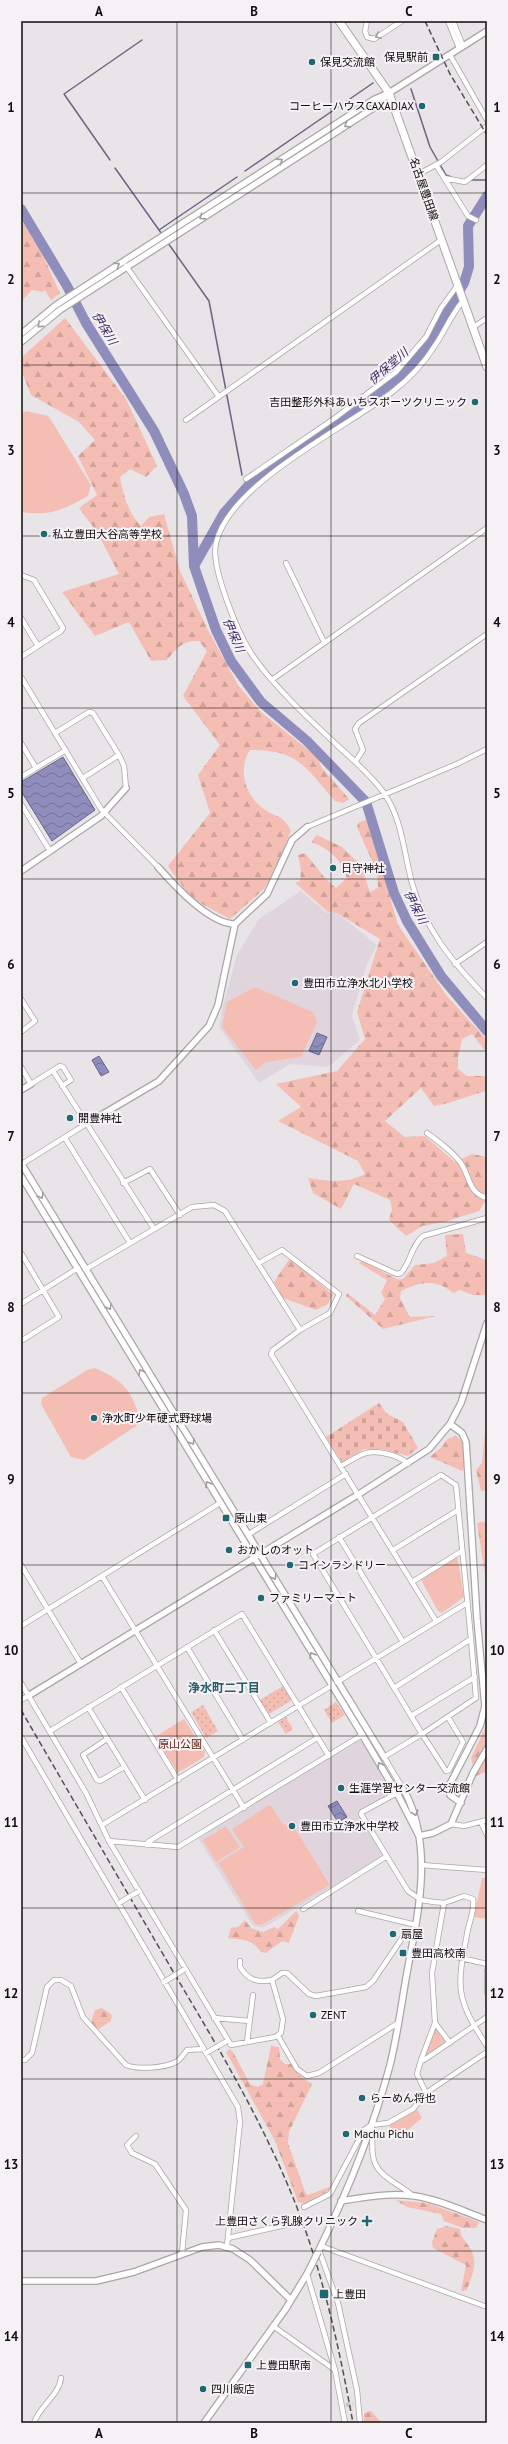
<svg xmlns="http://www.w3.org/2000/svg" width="508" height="2444" font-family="'PT Sans','Noto Sans JP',sans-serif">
  <defs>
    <pattern id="grass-dots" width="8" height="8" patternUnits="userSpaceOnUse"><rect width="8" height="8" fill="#f5beb4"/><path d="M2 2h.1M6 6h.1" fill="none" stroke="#d1a29a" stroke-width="1.8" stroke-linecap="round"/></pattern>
    <pattern id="forest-firs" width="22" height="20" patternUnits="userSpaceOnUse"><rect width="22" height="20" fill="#f5beb4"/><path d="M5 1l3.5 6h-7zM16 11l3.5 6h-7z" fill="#d1a29a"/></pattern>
    <pattern id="cemetery-stones" width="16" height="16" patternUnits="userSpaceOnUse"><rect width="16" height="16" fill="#f5beb4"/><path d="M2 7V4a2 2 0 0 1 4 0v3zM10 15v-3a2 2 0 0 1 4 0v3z" fill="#d1a29a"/></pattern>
    <pattern id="water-waves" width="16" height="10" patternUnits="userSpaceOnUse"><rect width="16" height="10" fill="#8e8dbb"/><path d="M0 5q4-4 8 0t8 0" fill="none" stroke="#727296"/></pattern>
  </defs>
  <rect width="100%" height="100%" fill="#e9e4e7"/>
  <path fill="#e1d5dd" d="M301,891L327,913H337L377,945L367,964L352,1015L360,1040L328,1067L290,1064L259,1083L219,1027L224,1002L237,955L259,919Z
    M358,1740L363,1741L392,1790L390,1793L360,1810L358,1814L383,1853L382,1857L263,1928L253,1926L198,1838Z"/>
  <path fill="url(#grass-dots)" d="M283,1686L292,1700L269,1714L260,1700Z
    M336,1702L345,1715L332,1723L324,1710Z
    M203,1705L218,1731L206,1738L191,1712Z
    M286,1717L293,1729L286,1734L278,1722Z"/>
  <path fill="url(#forest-firs)" d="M21,220L41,251L60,293L51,300L45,290L43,292L32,290L21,302Z
    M65,318L126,399L157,466L146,477L130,469L120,477C123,494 128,513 141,526L149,517L164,514L180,571L208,630L238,685L261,712L317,757L322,768L349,799L343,803L335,801C305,767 299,750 250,750C237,770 245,796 265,810C279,819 282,814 291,831L277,865L264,889L230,919L191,898L168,866L210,813L198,775L220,745L183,696L207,651L199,641C183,640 177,648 167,660L151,661L129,622L95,636L62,592L119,574L97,532L79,508L97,495L78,456L95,440L79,422L31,395L21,370V358Z
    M366,820L371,831L398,925L447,996L487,1040V1053L472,1034L462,1039L458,1057V1069L467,1076H487V1091C469,1095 453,1103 434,1106L421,1088L385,1121L405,1137L425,1136L455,1162L472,1154L487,1157V1199L479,1211L444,1222L422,1226L406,1236L389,1220L392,1209L390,1200L354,1184L341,1209L313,1193L308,1178C328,1181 346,1184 365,1174L358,1161L278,1121L301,1107L276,1084L337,1071L365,1039L357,1012L380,939L337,913L328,912L295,883L300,881L301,871L298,855L305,853L325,878L336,888L347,878C341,859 329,848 311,842L317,835L342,847L361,865L370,892L378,888L377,872L357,827L359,822Z
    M463,1234L466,1253L487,1260L486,1295H473L460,1290L453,1293C436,1278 420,1282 401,1291L400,1298L410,1317L436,1316L383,1329L346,1296L347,1293L375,1315L385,1299L381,1293L387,1280L359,1263L362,1261L399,1280L404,1278L415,1265L434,1263L447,1256L445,1235Z
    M290,1258L333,1295L328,1304L316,1310L283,1298L274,1282Z
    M486,1421L487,1490L481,1491L476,1470L482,1463Z
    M456,1436L463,1442L466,1464L462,1471L430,1457L442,1447L447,1439Z
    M487,1521V1587L477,1523Z
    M487,1724V1771L476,1776L471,1758Z
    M296,1911L299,1916L289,1943L282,1941L266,1953L261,1952C252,1939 243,1940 228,1938L231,1928L238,1927L245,1920L251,1928L263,1932L274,1927L278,1929Z
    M102,2008L112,2015L111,2021L97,2030L91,2023L95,2010Z
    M271,2046L279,2047L280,2059L285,2064H291L300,2076L312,2084L289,2132L288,2143L305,2192L308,2195L329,2187L330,2190L305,2204L298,2202L275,2141L226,2052L230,2049L233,2052L250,2084L257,2087L263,2084Z
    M395,2200L427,2203L479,2222L476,2228H463L444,2221L441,2214L407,2207Z
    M447,2226L460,2229C461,2238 465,2240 470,2248C479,2262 472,2275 467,2290L461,2291L466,2265L433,2248L432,2242L437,2229Z
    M371,2411L382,2423H364V2413Z"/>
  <path fill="url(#cemetery-stones)" d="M379,1403L387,1414L403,1422L418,1448L408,1456L381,1449H364L342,1462L326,1437Z"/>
  <path fill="#f5beb4" d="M26,411L48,416L51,420L91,485L88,496C63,510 51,516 21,512V414Z
    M255,987L313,1012L317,1022L301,1057L266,1062L256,1070L222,1027L227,1002Z
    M95,1368C125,1381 133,1392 141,1423L84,1460L71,1457L41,1404L42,1398L87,1370Z
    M457,1555L464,1597L442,1613L438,1611L421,1580Z
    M184,1719L205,1752L204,1757L178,1773L155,1737Z
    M268,1806H271L283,1824L294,1827L330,1885L261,1925L255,1924L218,1863L244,1847L232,1829Z
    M226,1826L240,1847L216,1862L203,1840Z
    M482,1878H487V1919L474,1917Z
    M435,2027L446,2043L426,2055Z
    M417,2109L422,2118L397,2139L389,2125Z"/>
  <path fill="url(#water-waves)" stroke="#686687" d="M63,757L95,810L52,841L21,791V782Z
    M317,1033L327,1037L319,1055L309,1051Z
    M99,1056L109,1072L101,1076L92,1060Z
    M337,1801L347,1817L338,1822L328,1806Z"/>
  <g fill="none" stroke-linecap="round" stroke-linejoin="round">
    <path stroke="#686687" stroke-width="1.5" d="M411,89L430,147L446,175L451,177
      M110,160L64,94L142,40
      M115,168L159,230L237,177
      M245,171L373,83
      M470,180H487
      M159,230L166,240
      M168,243L209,301L242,475"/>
    <path stroke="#8e8dbb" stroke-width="10" d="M21,209L67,286L86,323L154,431L184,494L192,516L194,566L216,630L231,661L261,702L307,741L366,802L394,893L407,921L441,976L487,1031
      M194,566L224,513L248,486L390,384L405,372L422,353L464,283L469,267L468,226L487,196"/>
    <path stroke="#c8c4c6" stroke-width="4.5" stroke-dasharray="4.5 2" stroke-linecap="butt" d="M346,2405L353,2404"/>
    <defs>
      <path id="minor" d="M367,21L365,31L367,37L374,39L402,21
        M448,21L459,48
        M453,21L463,46
        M450,55L487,120
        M436,165L468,216L476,220
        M419,174L441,162L487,126
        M444,178L465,182L487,165
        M126,266L219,397
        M462,302C452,314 445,330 436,344C425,362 408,380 391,393C345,428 229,484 216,543C210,566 238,633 251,653C272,685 309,719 337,745C353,760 371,775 384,793C402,819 404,853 412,883C425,930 454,964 487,998
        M472,328L487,318
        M186,420L441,240
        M246,479L335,418L396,372L426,337L441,308L457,286
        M286,563L324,642
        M21,575L34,580L63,628L61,631L21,657
        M21,618L38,646
        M21,677L101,809L158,867
        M273,679L487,528
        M55,733L89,712L93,713L119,755L83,778
        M21,743L36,768
        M119,755L124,766L126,788
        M355,762L363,750L355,729L359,723L487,634
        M21,777L66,750
        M21,804L50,851
        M307,827L457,764L487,749
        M455,964L487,942
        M21,999L35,1021L21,1032
        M21,1067L31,1084L60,1066L63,1067L71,1080L62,1086
        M53,1071L154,1229
        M427,1133C438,1141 455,1153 462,1165C470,1178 469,1193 487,1198
        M65,1138L130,1243
        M22,1164L86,1124
        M123,1183L150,1169L180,1215
        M21,1253L59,1317L21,1341
        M357,1256L397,1274L401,1273C411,1262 411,1246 423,1236L487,1218
        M259,1263L282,1250L339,1294L330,1313L300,1330
        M86,1269L192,1207L214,1205L225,1211L300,1330L273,1350L271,1354L436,1621
        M21,1304L78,1268
        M341,1466C348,1462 356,1457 363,1454C376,1449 399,1455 408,1464
        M249,1534L346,1474
        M339,1537L403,1642
        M393,1550L458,1510
        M21,1565L81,1664
        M102,1576L244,1808
        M412,1582L462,1551
        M21,1626L220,1503
        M214,1630L271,1723
        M187,1647L243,1740
        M337,1682L467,1603
        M21,1683L86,1793L109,1841L231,2045L275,2037L281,2033L283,2019L272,1980L282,1973H287L309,1994L316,1996L366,1987L373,1981L407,1931H415
        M121,1687L178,1780
        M394,1688L471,1639L456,1485L441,1475L313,1554L422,1734L384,1757L405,1792
        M21,1700L28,1696
        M88,1707L145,1800
        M411,1716L475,1677
        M448,1717L463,1742L449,1770L446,1771L422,1734L476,1698L471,1639
        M50,1731L242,1614L329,1756
        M21,1737L238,2107L240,2122L227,2246
        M107,1739L83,1755L97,1780L100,1781L124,1767
        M397,1793L362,1812L361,1814L408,1891L421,1900L434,1902L444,1903L464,1896L473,1899C475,1907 470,1921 468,1929C457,1987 454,1996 487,2046
        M481,1822L487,1835
        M451,1824L464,1826L487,1820
        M102,1825L331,1686
        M109,1841L178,1847L362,1735
        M147,1845L148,1842L317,1738
        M421,1865L487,1870
        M444,1903L432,1973L435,2023L450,2043
        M303,1909L387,1856
        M358,1911L416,1925
        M412,1949L435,1952L487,1964
        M240,1961V1967C248,1980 258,1983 272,1980
        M487,1971V1992
        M214,2018L250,2021
        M278,2036L297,2069L307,2076L319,2073L398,2023
        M247,2042L253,1995
        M21,2060H25L32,2053L47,1987L54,1980H61L71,1986L83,2017L126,2065C138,2070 164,2068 176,2062C180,2060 184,2054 187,2050L203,2049
        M421,2060L435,2023
        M426,2093L417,2074L421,2060H424L487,2017
        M371,2125C374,2135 371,2146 373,2156C376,2177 399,2183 413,2196
        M136,2136L127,2145L132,2153L155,2164L186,2210L182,2254
        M304,2207L330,2194L364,2130L371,2125L388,2123L413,2109L426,2093L487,2052
        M228,2238L285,2225
        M321,2246L487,2307
        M319,2250L338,2303L357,2390L360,2423
        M307,2274L335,2370L345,2423
        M273,2326L335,2370
        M34,2423C39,2406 59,2396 61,2378"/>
      <path id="tertiary" d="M21,334L56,305L373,100L389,93L487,31
        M21,342L60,310L375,107L386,96
        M158,867C174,885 209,924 235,924L267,894L292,840L307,827
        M21,871L101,816L126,788
        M21,1090L31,1084
        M86,1124L159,1081L209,1026L218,1005L235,924
        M21,1163L384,1757
        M21,1176L360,1731L399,1797L419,1836
        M450,1424L462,1433L466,1442L477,1619L485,1706L480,1726L449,1786L450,1795L461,1803
        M28,1696L359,1494L429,1449L450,1424L461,1403L487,1323
        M419,1836L433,1833L451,1824L473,1773L487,1749
        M341,2201C370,2196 401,2191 429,2199C449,2204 468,2213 487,2220
        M318,2252C347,2193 373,2129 390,2065C398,2033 402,1999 408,1967C419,1910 433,1846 405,1792
        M21,2281H96L134,2272L202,2247L219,2245L233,2249L250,2260L291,2300
        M204,2423L285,2310L307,2274"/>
      <path id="primary" d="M339,21L389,93L487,367"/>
    </defs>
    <use href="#minor" stroke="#aaa6a8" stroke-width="6"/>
    <use href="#tertiary" stroke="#aaa6a8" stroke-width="8"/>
    <use href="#primary" stroke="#aaa6a8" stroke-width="9"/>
    <use href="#minor" stroke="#fff" stroke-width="4.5"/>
    <use href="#tertiary" stroke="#fff" stroke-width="5.5"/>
    <use href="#primary" stroke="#fff" stroke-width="7"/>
    <path stroke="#545153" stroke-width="1.5" stroke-dasharray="6 3" stroke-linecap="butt" d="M425,21L450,74L487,135
      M21,1710C71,1796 121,1882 171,1968C216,2044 261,2118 294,2200C323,2272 339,2347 353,2423"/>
    <defs>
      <path id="minor-bridge" d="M119,1903L139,1891
        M164,1982L185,1969
        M206,2053L227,2041"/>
      <path id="tertiary-bridge" d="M307,2274L318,2252"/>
    </defs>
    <use href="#minor-bridge" stroke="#aaa6a8" stroke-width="6" stroke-linecap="butt"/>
    <use href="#tertiary-bridge" stroke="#aaa6a8" stroke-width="8" stroke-linecap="butt"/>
    <use href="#minor-bridge" stroke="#fff" stroke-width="4.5"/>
    <use href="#tertiary-bridge" stroke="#fff" stroke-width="5.5"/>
  </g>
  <defs><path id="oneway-chevron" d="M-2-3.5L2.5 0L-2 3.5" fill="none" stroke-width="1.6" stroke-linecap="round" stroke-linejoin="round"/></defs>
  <g stroke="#9f9e9e">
    <use href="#oneway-chevron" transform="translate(378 36) rotate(155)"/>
    <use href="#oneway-chevron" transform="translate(347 125) rotate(147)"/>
    <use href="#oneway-chevron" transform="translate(280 161) rotate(-33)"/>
    <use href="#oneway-chevron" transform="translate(202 217) rotate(147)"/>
    <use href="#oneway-chevron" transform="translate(117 265) rotate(-33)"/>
    <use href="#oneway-chevron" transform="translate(40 325) rotate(140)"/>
    <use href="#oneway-chevron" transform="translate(41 1196) rotate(59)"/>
    <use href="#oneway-chevron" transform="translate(109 1307) rotate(59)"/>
    <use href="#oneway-chevron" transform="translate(141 1372) rotate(-121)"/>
    <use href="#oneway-chevron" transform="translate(192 1442) rotate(58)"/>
    <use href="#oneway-chevron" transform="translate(208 1484) rotate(-121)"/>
    <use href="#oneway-chevron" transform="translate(274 1577) rotate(59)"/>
    <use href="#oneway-chevron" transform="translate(312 1655) rotate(-121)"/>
    <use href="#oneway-chevron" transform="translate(380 1765) rotate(-121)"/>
    <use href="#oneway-chevron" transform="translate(415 1813) rotate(70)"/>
  </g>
  <path fill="none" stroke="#0e0c0d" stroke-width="1" stroke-opacity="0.55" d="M177,21V2423M331,21V2423M21,193H487M21,365H487M21,536H487M21,708H487M21,879H487M21,1051H487M21,1222H487M21,1393H487M21,1565H487M21,1736H487M21,1908H487M21,2079H487M21,2251H487"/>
  <g fill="#1d6871" stroke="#f6f1f4" stroke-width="1.5">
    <rect x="432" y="53" width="8" height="8" rx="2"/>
    <circle cx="312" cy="62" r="4"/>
    <circle cx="422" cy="106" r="4"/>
    <circle cx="475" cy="402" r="4"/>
    <circle cx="44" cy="534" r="4"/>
    <circle cx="333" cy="868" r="4"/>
    <circle cx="295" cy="983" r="4"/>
    <circle cx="70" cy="1118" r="4"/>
    <circle cx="94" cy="1418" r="4"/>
    <rect x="222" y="1514" width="8" height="8" rx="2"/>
    <circle cx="229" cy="1550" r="4"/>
    <circle cx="290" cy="1565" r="4"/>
    <circle cx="261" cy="1598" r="4"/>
    <circle cx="341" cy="1788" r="4"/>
    <circle cx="292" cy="1826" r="4"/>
    <circle cx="393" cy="1934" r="4"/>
    <rect x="399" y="1949" width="8" height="8" rx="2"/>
    <circle cx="313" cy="2015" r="4"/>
    <circle cx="362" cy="2098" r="4"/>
    <circle cx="346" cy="2134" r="4"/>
    <path d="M365 2215h4v4h4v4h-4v4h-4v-4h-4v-4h4z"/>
    <rect x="319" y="2289" width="10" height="10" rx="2"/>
    <rect x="244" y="2361" width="8" height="8" rx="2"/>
    <circle cx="203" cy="2389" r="4"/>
  </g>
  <g text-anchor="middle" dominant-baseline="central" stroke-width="4" stroke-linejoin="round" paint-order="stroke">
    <g font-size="11" fill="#0e0c0d" stroke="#f6f1f4" text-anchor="start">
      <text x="428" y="57" text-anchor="end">保見駅前</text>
      <text x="320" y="62">保見交流館</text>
      <text x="414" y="106" text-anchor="end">コーヒーハウスCAXADIAX</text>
      <text x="467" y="402" text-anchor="end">吉田整形外科あいちスポーツクリニック</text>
      <text x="52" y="534">私立豊田大谷高等学校</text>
      <text x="341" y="868">日守神社</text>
      <text x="303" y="983">豊田市立浄水北小学校</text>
      <text x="78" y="1118">開豊神社</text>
      <text x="102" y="1418">浄水町少年硬式野球場</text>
      <text x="234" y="1518">原山東</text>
      <text x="237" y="1550">おかしのオット</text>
      <text x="298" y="1565">コインランドリー</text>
      <text x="269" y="1598">ファミリーマート</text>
      <text x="349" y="1788">生涯学習センタ一交流館</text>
      <text x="300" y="1826">豊田市立浄水中学校</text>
      <text x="401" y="1934">扇屋</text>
      <text x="411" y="1953">豊田高校南</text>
      <text x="321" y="2015">ZENT</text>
      <text x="370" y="2098">らーめん将也</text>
      <text x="354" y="2134">Machu Pichu</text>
      <text x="358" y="2221" text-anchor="end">上豊田さくら乳腺クリニック</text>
      <text x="333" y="2294">上豊田</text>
      <text x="256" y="2365">上豊田駅南</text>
      <text x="211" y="2389">四川飯店</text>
    </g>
    <g font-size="11" fill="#0e0c0d" stroke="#f6f1f4">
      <text transform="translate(424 189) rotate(71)">名古屋豊田線</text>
    </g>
    <g font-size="11" fill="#5e1d13" stroke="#f6f1f4">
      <text x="180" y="1744">原山公園</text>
    </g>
    <g font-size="12" font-style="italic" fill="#332c65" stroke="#f6f1f4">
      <text transform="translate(105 328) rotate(59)">伊保川</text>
      <text transform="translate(388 366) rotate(-41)">伊保堂川</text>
      <text transform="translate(234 635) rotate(67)">伊保川</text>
      <text transform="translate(416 907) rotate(63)">伊保川</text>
    </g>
    <g font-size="12" font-weight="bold" fill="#276067" stroke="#f6f1f4">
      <text x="224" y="1687">浄水町二丁目</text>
    </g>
  </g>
  <rect width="508" height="2444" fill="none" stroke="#f6f1f4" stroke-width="44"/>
  <rect x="22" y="22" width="464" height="2400" fill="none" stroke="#0e0c0d" stroke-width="1.5"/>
  <g font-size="13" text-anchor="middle" font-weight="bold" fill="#0e0c0d">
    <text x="99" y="16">A</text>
    <text x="254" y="16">B</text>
    <text x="409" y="16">C</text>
    <text x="11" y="112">1</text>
    <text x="497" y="112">1</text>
    <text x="11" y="284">2</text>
    <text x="497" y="284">2</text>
    <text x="11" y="455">3</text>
    <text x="497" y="455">3</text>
    <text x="11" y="627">4</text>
    <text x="497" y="627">4</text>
    <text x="11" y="798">5</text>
    <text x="497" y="798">5</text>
    <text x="11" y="969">6</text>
    <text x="497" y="969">6</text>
    <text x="11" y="1141">7</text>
    <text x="497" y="1141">7</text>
    <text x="11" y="1312">8</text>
    <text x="497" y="1312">8</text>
    <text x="11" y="1484">9</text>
    <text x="497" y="1484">9</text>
    <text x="11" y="1655">10</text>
    <text x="497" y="1655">10</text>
    <text x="11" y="1827">11</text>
    <text x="497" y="1827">11</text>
    <text x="11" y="1998">12</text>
    <text x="497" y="1998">12</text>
    <text x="11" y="2169">13</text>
    <text x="497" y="2169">13</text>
    <text x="11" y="2341">14</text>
    <text x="497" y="2341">14</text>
    <text x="99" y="2438">A</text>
    <text x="254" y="2438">B</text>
    <text x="409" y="2438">C</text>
  </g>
</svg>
